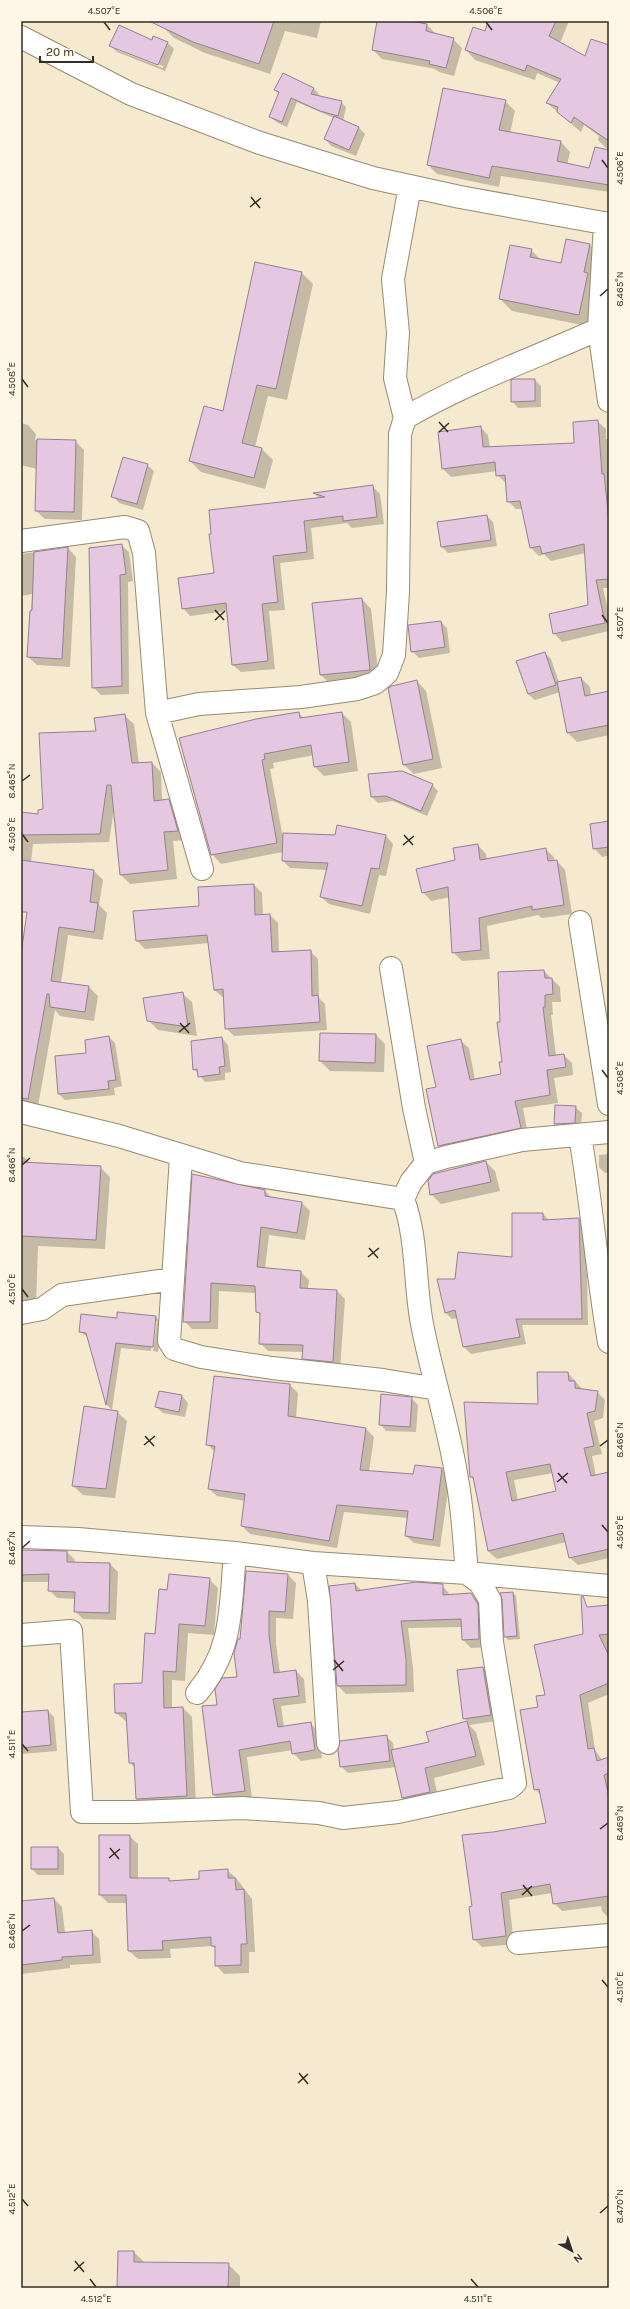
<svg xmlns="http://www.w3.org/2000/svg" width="630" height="2309" font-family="Karla,sans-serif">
  <rect width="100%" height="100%" fill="#f5e9cf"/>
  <path fill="#0003" fill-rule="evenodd" d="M166,21H321L317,38L285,31L270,74L205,53L174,38L163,27Z
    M378,21H405L427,25L436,34L453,39L462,48L454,76L439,72L435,69L382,59L373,50Z
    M489,21H569L560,43L586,57L609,46V192L501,176L499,187L437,174L428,165L505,101L515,111L510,133L561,142L570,152L567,165L590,170L608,150L598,140L599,136L584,125L581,132L547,103L560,83L537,73L535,80L475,60L466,50L529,45Z
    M153,41L167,42L174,49L165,71L117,52L111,46ZM117,48L163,66V68L117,50Z
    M314,89L319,94L318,96L341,102L346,107L343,121L358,127L365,134L356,156L331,146L325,139L334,118L297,102L287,127L276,122L271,117L280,93Z
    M590,245L602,257L592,327L512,311L500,299L531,250L541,260L562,264Z
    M302,273L313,284L287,400L268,396L255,447L262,449L273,460L265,489L201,472L190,461L224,412Z
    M535,380L541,386V407L518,408L512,401Z
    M597,421L606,429V439H609V588H603L609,614V631L562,642L554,633L589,606L585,553L551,561L544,554L539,556L531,548L522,509H516L508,501L506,483L497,475V471L451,477L443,469L480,427L488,435L490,448L575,444Z
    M21,423L28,425L36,434L35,440L75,441L84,450L82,520L45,519L36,511L37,469L21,465Z
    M147,465L154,471L143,510L119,503L113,496Z
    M373,487L380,494L384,524L352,528L347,523L311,528L314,559L280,563L285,610L269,611L275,669L241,672L233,665L227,611L190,616L183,608L216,574L212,535L320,499L315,494Z
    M487,516L493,522L497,546L448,553L442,547Z
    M121,545L129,552L133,581L128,582L129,694L101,695L93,687Z
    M68,548L76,557L70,667L37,665L28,657L32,594L21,596V554Z
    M362,599L371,609L379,679L330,684L321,675Z
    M441,622L447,628L450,653L419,658L412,651Z
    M545,653L551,659L559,682L581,678L590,687L591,696L609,692V735L577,742L568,733L560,692L535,700L528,694Z
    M417,681L426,691L442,768L414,774L404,765L389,689Z
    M299,713L304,719L342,713L351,722L358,771L324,776L315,767L314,755L273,763L274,768L270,769L283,838L386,836L393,844L386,876L379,875L370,914L329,904L321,897L327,870L290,868L283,861V852L221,864L212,854L180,739Z
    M124,715L134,724L139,764L152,763L161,772L162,801L168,800L178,809L186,840L173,841L177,879L130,884L121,875L114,809L109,842L33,844L31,862L94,871L103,880L99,905L107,913L103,940L68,935L61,983L89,987L98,996L94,1021L60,1016L55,1010L38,1106L21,1104V961L29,905L21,904V813L39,815L97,732Z
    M432,785L438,791L427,816L393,801L378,803L372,797Z
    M609,822V865L607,856L602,857L594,848Z
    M478,845L486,854L487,860L545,849L554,857V861H557L565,870L572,914L542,918L538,915L487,926L490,959L462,961L453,952L450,897L431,901L423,892L456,861Z
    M254,885L262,893L263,915H270L278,923L279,952L310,951L318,959L319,998L325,1004L327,1030L234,1036L226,1028L224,998L214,990L209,943L145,949L137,941L200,907Z
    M544,971L560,987L561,1002H552L553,1015H551L556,1056L564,1055L572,1063L573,1075L554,1078L558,1103L523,1108L528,1135L447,1154L439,1146L427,1090L437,1088L460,1040L469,1048L475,1080L502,1075L504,1063L501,1023Z
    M182,993L192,1002L197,1036L158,1030L148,1020Z
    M321,1034L376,1035L385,1044L384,1072L330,1071L320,1061Z
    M109,1037L115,1043L122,1086L114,1088L115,1095L65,1100L59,1094L88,1053Z
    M222,1038L228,1045L231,1072L225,1073V1080L205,1082L194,1069Z
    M575,1107L582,1113L581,1129L562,1130L555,1124Z
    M609,1154V1173H605L599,1167V1155Z
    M21,1157H24L31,1164L100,1167L110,1177L105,1249L38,1246L36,1307H21Z
    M486,1162L495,1171L500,1191L441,1204L431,1194Z
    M265,1191L272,1198L302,1203L310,1211L305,1240L269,1235L265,1269L301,1272L309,1280L308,1289L337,1291L345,1299L340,1369L311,1366L303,1358V1352L268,1351L260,1343L261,1316L257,1311L256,1293L219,1291L218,1329H192L184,1321Z
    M543,1214L550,1221L579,1219L586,1226L588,1325H522L526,1344L471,1354L464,1347L458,1318L452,1319L445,1312L456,1280L513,1258Z
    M118,1313L156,1317L162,1323L158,1352L153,1351L157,1321H155L151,1351L121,1348L112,1410L107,1405L89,1338L80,1332L117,1319Z
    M568,1373L583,1390L597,1392L605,1400L603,1418L594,1421L602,1454L592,1456L596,1476L609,1473V1558L578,1565L569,1557L566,1542L497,1559L488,1551L474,1480L471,1477ZM553,1473L557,1492L518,1501L514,1480Z
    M290,1385L298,1393L296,1418L366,1429L374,1437L369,1472L414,1475L416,1466L442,1469L450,1477L440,1547L414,1543L406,1536L408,1518L344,1512L337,1548L250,1534L242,1526L245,1501L217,1496L209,1489L215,1452L207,1444Z
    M160,1392L182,1396L188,1403L185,1417L163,1413L156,1407Z
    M411,1398L418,1405L416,1432L386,1431L380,1424Z
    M117,1412L127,1421L115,1498L83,1495L73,1486Z
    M21,1551L67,1552L75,1560L74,1563L110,1564L118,1572L116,1620L83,1619L75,1611L76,1599L57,1598L49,1590V1582H21Z
    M288,1575L296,1583L293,1619L276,1618V1644L280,1673L296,1671L304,1679L306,1703L281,1706L284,1727L310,1723L318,1731L322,1758L301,1761L293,1753V1750L247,1757L252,1799L222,1803L214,1795L203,1707L218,1706L238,1678L241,1640Z
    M209,1579L218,1588L214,1635L188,1633L185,1681L172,1680V1709L183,1708L192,1717L196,1805L146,1808L137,1799L135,1768L130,1763L127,1722L116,1713L143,1684L168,1591Z
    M355,1584L362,1591L442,1585L450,1595L471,1594L479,1602L487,1647L471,1648L463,1640L462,1627L408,1628L413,1668L414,1692L346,1694L338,1686Z
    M513,1593L516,1596L520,1639L508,1640L505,1637Z
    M609,1606V1694L588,1703L595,1750L602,1760L609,1758V1918L602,1911L601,1906L562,1911L554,1903L552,1893L509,1900L514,1944L482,1947L474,1939L473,1907L493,1833L547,1823L541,1795L535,1789L539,1708L584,1635Z
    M483,1668L489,1675L497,1721L469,1725L476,1732L485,1765L434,1778L439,1802L412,1807L403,1798L396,1767L348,1773L341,1766L386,1736L393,1743L394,1751L430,1743L427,1732L468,1722L464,1718Z
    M48,1711L54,1717L57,1751L21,1754V1713Z
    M129,1836L138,1844V1879H169L172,1882L200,1880L227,1870L236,1878L252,1899L255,1952H249V1973L224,1974L216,1965V1949L212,1946L170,1949L171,1958L138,1959L129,1951L127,1903H108L100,1895Z
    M58,1848L64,1854V1875H38L32,1869Z
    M54,1899L62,1907L65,1933L91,1931L99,1939L101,1963L70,1965V1968L21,1974V1902Z
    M134,2252L145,2263L228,2264L240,2276V2288H118Z"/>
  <path fill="#e6c7e1" stroke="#958092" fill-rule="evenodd" d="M149,21H274L259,64L193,42Z
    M377,21H410L427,24L426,31L454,38L446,68L429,64L430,61L372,50Z
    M488,21H556L549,36L585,56L591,39L609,45V141L574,117L571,123L557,112L558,107L546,103L561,79L527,65L525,71L465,50L473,27L485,31Z
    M119,25L152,40L153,36L168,42L158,65L109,46Z
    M283,73L314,88L311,94L342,101L338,116L320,111L291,98L282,122L269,117L279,92L274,90Z
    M443,88L506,100L499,130L561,141L557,161L589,168L595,147L609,150V185L492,166L489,178L427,165Z
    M334,116L359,127L349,150L324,139Z
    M566,239L590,244L584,272L588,273L579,315L499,299L510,245L532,249L530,257L561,263Z
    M255,262L302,272L276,389L257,385L242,443L262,448L254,478L189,461L204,406L223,411Z
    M513,379H535V401L511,402V380Z
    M598,420L602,474H604L609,521V579L596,580L605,623L553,634L549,614L588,605L584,544L542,554L540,546L530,548L520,501L507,502L505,475L496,476L495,462L442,469L438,432L481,426L483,447L574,443L573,422Z
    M37,439L76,440L74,512L35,511Z
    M123,457L148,464L137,504L111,497Z
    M373,485L377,517L343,521V516L304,521L307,552L273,556L278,602L262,604L268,661L232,665L226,603L182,609L178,578L214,573L209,534H211L209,510L325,497L313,493Z
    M487,515L491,540L441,547L437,522Z
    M122,544L126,574L120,575L122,686L92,688L89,548Z
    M68,547L62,659L27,657L30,611L32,610L34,552Z
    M362,598L370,670L320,675L312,603Z
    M441,621L445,647L411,652L408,625Z
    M545,652L556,685L528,694L516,661Z
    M581,677L585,696L609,691V725L567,733L557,682Z
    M417,680L433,759L403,765L388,688L392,686Z
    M299,712L300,718L342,712L349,762L314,767L311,745L264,754L265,759L262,760L277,843L211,855L179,738L256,719Z
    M125,714L132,763L152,762L154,801L169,799L178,831L164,832L168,870L120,875L111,785H107L100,834L21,835V812L38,814V810L43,809L39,733L96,731L94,718Z
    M402,771L433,784L421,811L386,796L371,797L368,774Z
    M609,821V847L593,849L590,824Z
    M337,825L386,835L379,869L371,868L362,906L320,897L328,863L282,861L283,833L335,835Z
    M478,844L480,860L546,848L548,861L557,860L564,905L532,910V906L479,918L481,950L452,953L448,887L422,893L416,869L455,860L453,848Z
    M21,860L94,870L90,902L98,903L94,932L59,927L51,981L89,986L85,1012L50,1007L49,994H47L28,1099L21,1098V954L27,912H21Z
    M254,884L255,915L270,914L272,952L311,950L312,996L318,995L320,1022L225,1029L223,989L214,990L207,935L136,941L133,911L199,906L198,887Z
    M544,970L545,978H552L553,994L545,995V1007H543L549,1056L564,1054L566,1067L547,1070L550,1095L515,1101L521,1128L438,1146L426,1089L436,1087L427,1046L461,1039L470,1080L501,1074L499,1062H502L497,1022H500L498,972Z
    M183,992L188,1027L147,1021L143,998Z
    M320,1033L376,1034L375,1063L319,1061Z
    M109,1036L116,1080L108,1081L109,1089L58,1094L55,1056L86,1053L85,1040Z
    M222,1037L225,1066L219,1067L220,1074L198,1077L197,1069L193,1070L191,1041Z
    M555,1105L576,1106L575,1123L554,1124Z
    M486,1161L491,1182L430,1195L428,1181L433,1174Z
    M21,1162L101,1166L96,1240L21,1236Z
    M192,1174L265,1190V1196L302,1202L297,1233L261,1227L257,1267L301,1271L300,1288L337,1290L333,1362L302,1359L303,1345L259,1344L260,1313L256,1312L255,1286L211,1283L210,1322H183Z
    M512,1213H543V1220L579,1218L582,1319H516L520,1337L463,1347L455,1310L445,1313L437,1279H455L458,1252L512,1257Z
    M117,1312L156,1316L153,1347L116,1343L106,1405L86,1333L79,1332L81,1314L117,1318Z
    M537,1372H568L569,1381H575V1388L598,1391L595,1411L587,1413L594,1446L584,1448L591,1476L609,1472V1549L569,1558L563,1533L488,1551L473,1477H470L464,1402L538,1404ZM550,1464L556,1491L512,1501L506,1472Z
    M214,1376L290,1384L288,1416L366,1428L360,1470L413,1474L415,1465L442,1468L433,1540L405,1536L408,1511L337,1505L329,1541L241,1526L245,1494L208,1489L215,1446L206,1445Z
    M159,1391L182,1395L179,1412L155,1407Z
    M381,1394L412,1397L410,1427L379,1425Z
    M84,1406L118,1411L106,1489L72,1486Z
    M21,1550L67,1551V1562L110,1563L109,1613L74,1612L75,1592L48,1591L49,1574L21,1575Z
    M246,1571L288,1574L285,1612L269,1611V1635L274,1673L296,1670L299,1696L273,1699L278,1727L311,1722L315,1750L292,1754L290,1741L239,1750L245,1791L213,1795L202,1706L217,1705L215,1689L222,1678L237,1677L234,1653L238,1639H240Z
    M169,1574L210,1578L205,1626L179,1624L176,1672L163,1671L164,1708L183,1707L187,1796L136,1799L134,1763H129L126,1713H115L114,1684L142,1683L145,1633L155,1634L159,1589L167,1590Z
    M416,1582L443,1584V1595L471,1593L478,1604L479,1639L462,1640L461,1619L401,1621L406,1659V1685L337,1686L329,1586L355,1583L356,1591Z
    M513,1592L517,1636L504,1637L502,1599L500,1593Z
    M583,1596L587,1607L609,1605V1634L599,1635L609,1656V1683L580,1695L588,1749L594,1748L597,1761L609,1757V1773L604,1775L609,1797V1896L553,1904L550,1884L501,1893L506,1936L473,1940L469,1907L472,1906L462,1835L493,1832L546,1823L539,1789L534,1790L520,1710L538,1707L536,1696L545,1695L534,1645L583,1634L581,1597Z
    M483,1667L491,1715L463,1719L457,1670Z
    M48,1710L51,1745L21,1748V1712Z
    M467,1721L476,1756L425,1768L430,1792L402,1798L391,1750L429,1742L426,1732Z
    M387,1735L390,1761L340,1767L338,1750L340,1741Z
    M99,1835H130V1878H169V1881L199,1879V1871L228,1869V1878H235L236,1890L244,1889L247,1944H241V1965L215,1966V1946H211V1937L162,1941L163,1950L128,1951L126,1895H99Z
    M31,1847H58V1869H31Z
    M54,1898L58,1933L92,1930L93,1955L62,1957V1960L21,1965V1901Z
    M118,2251H134V2262L229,2263L228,2288H117Z"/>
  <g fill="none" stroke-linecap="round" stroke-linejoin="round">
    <defs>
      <path id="minor" d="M21,37L131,94L260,143L373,178L460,197L609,224
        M605,223L599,329L609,401
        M405,418L395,378L398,333L393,279L410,186
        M21,541L125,527L138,531L144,553L157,713L202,869
        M157,713L199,704L301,697L357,689L375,683L387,673L394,655L398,592L400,434L405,418C466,382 535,358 599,329
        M580,922L609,1104
        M391,968L414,1108L426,1163
        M21,1112L119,1136L240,1173L403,1199
        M580,1136C592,1205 597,1274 609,1342
        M181,1157L169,1341L174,1349L201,1357L272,1368L383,1380L437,1389
        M21,1313L42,1309L62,1295L173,1279
        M21,1537L78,1539L235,1553L313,1563L467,1573L609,1586
        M313,1563L319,1601L328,1743
        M21,1635L71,1631L82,1812H136L242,1808L319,1813L343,1818L398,1812L509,1788L515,1783L492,1642L490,1600L480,1583L467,1573C464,1541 463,1510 457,1479C449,1427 432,1376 422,1324C414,1282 418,1239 403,1199L411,1182L426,1163L446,1157L522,1140L609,1132
        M197,1693C234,1649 230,1607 235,1553
        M518,1943L609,1935"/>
    </defs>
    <use href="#minor" stroke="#968a72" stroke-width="24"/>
    <use href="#minor" stroke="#fff" stroke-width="22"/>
  </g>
  <path fill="none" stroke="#332e24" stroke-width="1.5" d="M104,22L110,30M486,22L492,30M602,160L608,168M251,197L260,208M250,207L261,198M600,296L608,289M22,379L28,387M439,422L448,432M439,432L449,423M215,610L224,620M602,615L608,623M215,620L225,611M22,781L30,775M22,834L28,842M404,835L413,845M403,845L414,836M180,1023L189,1033M179,1032L190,1023M602,1070L608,1078M22,1165L30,1158M369,1248L378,1258M368,1257L379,1248M22,1289L28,1297M145,1436L154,1446M144,1445L155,1436M600,1446L608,1440M558,1473L567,1483M557,1482L568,1473M602,1525L608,1532M22,1548L30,1541M334,1660L343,1671M333,1670L344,1661M22,1744L28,1751M600,1829L608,1823M110,1848L119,1859M109,1858L120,1849M523,1885L532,1896M522,1895L532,1886M22,1931L30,1925M602,1980L608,1987M299,2073L308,2084M298,2083L308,2074M22,2199L28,2206M600,2213L608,2206M75,2261L84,2272M74,2271L84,2262M90,2279L96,2287M471,2279L478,2287"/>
  <rect width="630" height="2309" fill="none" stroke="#fef7e7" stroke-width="44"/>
  <g transform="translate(572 2251) rotate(140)" stroke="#fef7e7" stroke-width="3" paint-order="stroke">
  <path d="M0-3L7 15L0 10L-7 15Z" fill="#332e24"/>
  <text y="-6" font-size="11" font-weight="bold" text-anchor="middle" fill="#332e24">N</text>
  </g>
  <path d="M40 56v6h53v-6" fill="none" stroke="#332e24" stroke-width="2"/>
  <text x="46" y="56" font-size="12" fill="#332e24" stroke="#fef7e7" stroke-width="3" paint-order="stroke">20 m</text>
  <rect x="22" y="22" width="586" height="2265" fill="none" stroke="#332e24" stroke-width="1.5"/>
  <g font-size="10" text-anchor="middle" fill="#332e24">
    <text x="104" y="14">4.507°E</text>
    <text x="486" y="14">4.506°E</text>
    <text transform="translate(619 168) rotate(-90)" y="4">4.506°E</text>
    <text transform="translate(619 289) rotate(-90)" y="4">8.465°N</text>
    <text transform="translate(11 379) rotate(-90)" y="4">4.508°E</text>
    <text transform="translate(619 623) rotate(-90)" y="4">4.507°E</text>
    <text transform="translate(11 781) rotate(-90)" y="4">8.465°N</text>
    <text transform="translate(11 834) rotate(-90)" y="4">4.509°E</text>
    <text transform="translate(619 1078) rotate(-90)" y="4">4.508°E</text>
    <text transform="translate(11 1165) rotate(-90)" y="4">8.466°N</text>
    <text transform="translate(11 1289) rotate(-90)" y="4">4.510°E</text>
    <text transform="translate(619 1440) rotate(-90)" y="4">8.468°N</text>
    <text transform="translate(619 1532) rotate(-90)" y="4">4.509°E</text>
    <text transform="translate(11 1548) rotate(-90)" y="4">8.467°N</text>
    <text transform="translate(11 1744) rotate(-90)" y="4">4.511°E</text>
    <text transform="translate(619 1823) rotate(-90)" y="4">8.469°N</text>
    <text transform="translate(11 1931) rotate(-90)" y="4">8.468°N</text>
    <text transform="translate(619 1987) rotate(-90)" y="4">4.510°E</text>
    <text transform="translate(11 2199) rotate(-90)" y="4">4.512°E</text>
    <text transform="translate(619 2206) rotate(-90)" y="4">8.470°N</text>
    <text x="96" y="2302">4.512°E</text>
    <text x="478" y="2302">4.511°E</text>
  </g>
</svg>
